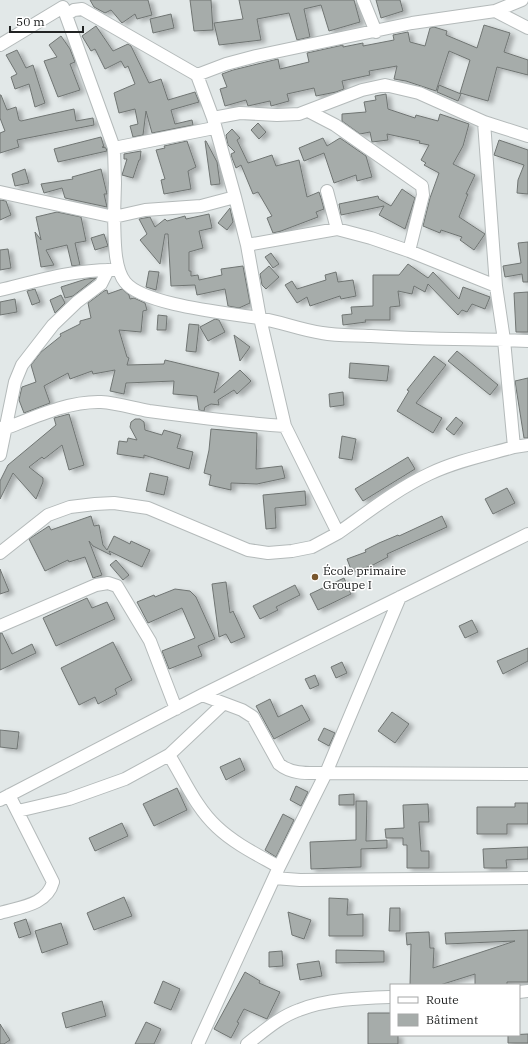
<svg xmlns="http://www.w3.org/2000/svg" width="528" height="1044" font-family="'IBM Plex Serif',serif">
  <defs>
    <filter id="shadow"><feDropShadow dx="4.5" dy="2.5" stdDeviation="2" flood-color="#0004"/></filter>
  </defs>
  <rect width="100%" height="100%" fill="#e2e8e8"/>
  <path fill="#a6acaa" stroke="#707573" filter="url(#shadow)" d="M90,0H148L152,15L137,19L135,14L122,23L111,10L105,13L94,7Z
    M190,0H211L213,30L194,31Z
    M239,0H354L360,22L329,31L321,5L304,9L310,37L297,40L289,13L257,19L261,40L219,45L214,23L243,19Z
    M376,0H400L403,11L381,18Z
    M171,14L174,28L153,33L150,19Z
    M484,25L510,33L504,52L528,60V75L497,67L488,101L460,93L470,60L449,51L436,91L406,81L394,79L397,66L369,71L370,75L342,81L344,89L336,92L316,96L314,88L287,94L289,101L271,106L270,101L248,106L246,100L225,106L220,89L227,87L222,74L233,70L278,59L280,69L309,62L307,53L343,45V47L363,43V46L394,40L393,35L408,32L410,42L425,46L430,28L434,27L447,31L446,35L477,48Z
    M96,26L113,51L128,44L131,46L149,83L161,79L168,100L195,92L199,102L171,110L175,124L192,120L193,125L152,133L146,111L143,135L133,137L130,126L138,124L135,109L119,113L114,93L135,84L128,66L125,68L121,61L105,69L95,49L91,51L82,36Z
    M61,36L70,49L75,62L70,64L80,90L58,97L44,61L57,57L49,45Z
    M17,50L26,68L33,65L45,103L35,107L29,84L15,89L11,77L17,74L6,55Z
    M439,85L461,94L458,101L437,92Z
    M386,94L388,109L415,118L416,115L438,121L440,114L469,124L463,146L453,164L475,175L466,194H468L459,217L485,234L474,250L460,240L462,237L441,230L440,233L423,226L430,198L439,173L424,165L426,163L421,160L429,145L419,143L420,141L387,134L388,140L372,142L370,132L360,134L342,121V114L366,112L364,102L376,100L375,96Z
    M0,95H1L7,110L16,107L19,120L21,121L74,109L76,121L93,118L94,125L17,140L19,147L0,153V133L5,131L0,118Z
    M258,123L266,132L259,139L251,130Z
    M232,129L240,138L237,140L248,163L272,155L276,166L299,160L307,197L319,192L321,198L324,209L316,212L318,217L281,231L273,233L267,218L272,216L258,192L253,194L241,165L236,168L232,158L231,154L235,152L228,145L226,135Z
    M101,137L104,147H102L106,148L107,151L58,162L54,149Z
    M323,138L327,146L340,138L366,156L372,177L357,181L356,175L334,183L324,153L304,161L299,148Z
    M499,140L528,150V194L517,193L518,180L524,165L494,155Z
    M187,141L196,167L188,171L191,189L164,194L161,180L165,179L156,150L165,148L164,146Z
    M205,141H206L217,162L220,184L211,185Z
    M141,151L140,160H139L133,178L122,175L127,159H124V154Z
    M25,169L29,183L15,186L12,174Z
    M101,169L107,194H104L107,207L65,198L62,188L44,193L41,184L73,179L72,177Z
    M402,189L415,198L405,229L379,215L384,206L341,215L339,204L378,196L379,199L391,206Z
    M0,200L6,201L11,215L0,220Z
    M230,208L233,222L227,230L218,223Z
    M57,212L81,217L86,241L75,243L80,265L72,266L67,245L46,250L54,265L41,267L35,232L41,240L36,217Z
    M209,214L212,228L199,231L203,248L189,252V271H191V276L198,275L199,280L222,275L221,269L243,266L250,303L239,308L228,306L225,289L197,295L195,285L171,286L168,234H165L160,264L140,240L147,234L139,219L150,217L155,227L165,219L167,221L185,216L186,219Z
    M104,234L108,246L95,250L91,238Z
    M528,242V282H523L522,274L505,277L503,266L521,263L518,243Z
    M8,249L11,268L0,270V250Z
    M271,253L279,264L273,268L265,257Z
    M408,264L428,278L433,272L459,299L463,287L490,297L485,309L472,304L467,312L462,310L458,315L428,284L425,292L414,286L412,294L398,291L400,306L390,307V320H365L366,322L343,325L342,315L352,314L351,307L373,306V275H399Z
    M269,266L279,277L266,289L262,285L260,274Z
    M149,271L159,272L156,290L146,287Z
    M336,272L338,282L353,280L356,296L341,299L340,296L310,306L307,297L297,303L285,285L292,281L297,289L326,280L325,275Z
    M96,278L73,296L65,298L61,287L86,279Z
    M35,289L40,302L32,305L27,291Z
    M122,289L129,295L130,299L134,298L145,303L147,310L143,311L141,332L119,330L127,357L129,358L127,365L164,364L165,360L219,373L214,393L240,370L251,381L237,394L234,390L218,400L219,405L211,404L205,407L204,411L199,410L197,396L173,394L174,381L126,383L124,394L110,391L115,370L93,374L92,371L70,379L68,373L44,386L50,403L24,413L19,400L21,391L22,387L36,382L31,365L41,352L61,336L60,334L80,324V321L91,318L88,303L104,291L107,290L108,294Z
    M528,292V332H516L514,293Z
    M61,295L65,303L55,313L50,300Z
    M15,299L17,312L0,315V302Z
    M158,315L167,316L166,330H157Z
    M215,319L219,320L225,332L208,341L200,327Z
    M189,324L199,325L196,352L186,351Z
    M234,335L250,347L240,361Z
    M457,351L498,385L490,395L448,361Z
    M434,356L446,365L416,403L442,418L433,433L397,411L409,391L407,390Z
    M350,363L389,366L387,381L349,378Z
    M528,378V438H524L515,381Z
    M343,392L344,405L330,407L329,394Z
    M69,414L84,465L69,470L62,445L44,459L42,457L29,467L43,478V482L36,499L13,473L0,499V481L8,465L56,425L54,418Z
    M456,417L463,423L454,435L446,429Z
    M135,419H140L144,422L145,430L162,435L164,430L181,435L177,448L193,452L189,469L144,455V458L117,454L119,441L127,442L128,438L137,440L130,427L131,422Z
    M211,429L257,433L256,469L282,466L285,478L257,484L231,483V490L209,485L211,475L204,473L209,450Z
    M342,436L356,439L352,460L339,458Z
    M408,457L415,469L363,501L355,489Z
    M150,473L168,477L164,495L146,491Z
    M507,488L515,503L493,514L485,499Z
    M305,491L306,505L275,508L276,528L266,529L263,495Z
    M91,516L94,526L99,525L103,545L107,550L114,536L130,544L131,541L150,550L142,567L109,551L111,555L93,546L89,541L102,575L93,578L85,557L69,562L68,560L45,571L29,539L49,526L51,530Z
    M442,516L447,527L387,554L388,557L373,565L352,572L347,559L366,552L365,550L379,543L398,535L399,536Z
    M116,560L129,575L123,580L110,565Z
    M0,569L9,591L0,594Z
    M344,578L351,594L318,610L310,594Z
    M226,582L230,613L233,611L245,637L231,643L226,634L219,637L212,584Z
    M295,585L300,595L276,607L278,610L260,619L253,606Z
    M175,589L190,591L196,597L215,639L198,646L202,656L169,669L162,651L195,638L182,608L148,623L137,602L154,595L155,597Z
    M87,598L92,608L107,602L115,619L56,646L43,618Z
    M472,620L478,632L465,638L459,626Z
    M0,633H2L12,654L32,644L36,653L0,670Z
    M113,642L132,680L115,689L117,694L98,704L95,697L79,705L61,668Z
    M528,648V661L503,674L497,661Z
    M342,662L347,673L336,678L331,667Z
    M315,675L319,685L310,689L305,679Z
    M270,699L278,717L302,705L310,720L274,739L256,706Z
    M392,712L409,724L395,743L378,731Z
    M324,728L335,733L329,746L318,740Z
    M0,730L19,732L17,749L0,747Z
    M240,758L245,770L226,780L220,767Z
    M296,786L308,792L301,806L290,800Z
    M177,788L187,810L154,826L143,804Z
    M354,794V805H339V795Z
    M356,801H367L366,841L387,840V848L361,849V867L311,869L310,842L356,840Z
    M515,803H528V824H507V834H477V807H515Z
    M428,804L429,822H419L421,851H429V868H407V845H403V838H386L385,829L404,828L403,805Z
    M283,814L294,820L276,857L265,850Z
    M122,823L128,836L95,851L89,838Z
    M528,847V859L506,860L507,868H484L483,849Z
    M124,897L132,916L94,930L87,913Z
    M329,898L348,899L347,915L363,914V936H329Z
    M390,908H400V931H389Z
    M288,912L311,920L304,939L292,935Z
    M26,919L31,934L19,938L14,923Z
    M61,923L68,944L42,953L35,931Z
    M528,930V982H507V985H475V974L440,985H410L411,944L407,945L406,933L429,932L430,948H434L433,968L515,941L446,944L445,933Z
    M336,950L384,951V962L336,963Z
    M282,951L283,966L269,967V952Z
    M319,961L322,976L300,980L297,964Z
    M245,972L260,981L259,983L280,992L267,1019L244,1009L237,1022L239,1023L231,1038L214,1029Z
    M163,981L180,989L171,1010L154,1003Z
    M102,1001L106,1016L66,1028L62,1013Z
    M368,1013H391V1035H398V1044H368Z
    M146,1022L161,1029L154,1044H135Z
    M0,1024L10,1040L4,1044H0Z
    M528,1034V1043H508V1035Z"/>
  <g fill="none" stroke-linecap="round" stroke-linejoin="round">
    <defs>
      <path id="minor" d="M363,0L376,32
        M495,11L522,0
        M66,15L74,10L82,9L197,75L213,118
        M0,45L63,7L114,148L115,183L114,217L145,210L201,206L235,197L213,118L240,113L277,115L299,114L362,90L385,85L419,93L484,122L496,286L504,340C460,339 415,339 371,336C355,335 338,336 322,333C300,330 279,321 258,318C228,313 143,305 125,282C113,267 115,235 114,217L0,192
        M197,75L226,64L256,56L412,23L495,11L528,28
        M308,111L335,125L422,186L423,195L409,251
        M484,122L528,136
        M114,148L214,128
        M327,191L337,229
        M235,197L247,245
        M0,290C37,281 76,269 115,270
        M528,341L504,340L514,447L528,445
        M0,428L4,429C35,417 68,401 101,402C117,403 133,408 149,411C194,417 240,423 285,426L260,318L247,245L337,229L371,238L409,251L496,286
        M0,455L15,382L22,365L53,325L77,302L101,284L108,270
        M338,533C368,512 397,489 429,474C456,461 486,455 514,447
        M0,553L48,515L70,507L95,504L114,503L148,508L248,550L268,553L292,551L312,547L338,533L285,426
        M0,626L96,585L108,583L117,586L150,641L176,709
        M202,695L242,710L253,717L279,764C292,775 310,773 326,773L400,597
        M223,704L169,755C184,779 196,808 217,827C235,844 258,855 279,867
        M0,800L202,695L528,534
        M18,811L69,799L125,779L169,755
        M274,878L300,880L528,878
        M0,913C20,907 47,905 53,882L9,795
        M519,992L528,991
        M198,1044L279,867L326,773L528,774
        M247,1044C263,1032 279,1017 299,1010C327,999 361,998 391,997"/>
    </defs>
    <use href="#minor" stroke="#b4baba" stroke-width="14"/>
    <use href="#minor" stroke="#fff" stroke-width="12"/>
  </g>
  <circle fill="#79572e" stroke="#fff" stroke-width="1.5" cx="315" cy="577" r="4"/>
  <g text-anchor="middle" dominant-baseline="central" stroke-width="3" stroke-linejoin="round" paint-order="stroke">
    <g font-size="12" fill="#212323" stroke="#fff" text-anchor="start">
      <text x="323" y="570">École primaire<tspan x="323" dy="14">Groupe I</tspan></text>
    </g>
  </g>
  <rect x="390" y="984" width="130" height="52" fill="#ffffff" stroke="#a6a7a7"/>
  <rect x="398" y="997" width="20" height="6" fill="#ffffff" stroke="#a6a7a7"/>
  <text x="426" y="1004" font-size="12" fill="#212323">Route</text>
  <rect x="398" y="1014" width="20" height="12" fill="#a6acaa" stroke="#a6a7a7"/>
  <text x="426" y="1024" font-size="12" fill="#212323">Bâtiment</text>
  <path d="M10 26v6h73v-6" fill="none" stroke="#212323" stroke-width="2"/>
  <text x="16" y="26" font-size="12" fill="#212323" stroke="#ffffff" stroke-width="3" paint-order="stroke">50 m</text>
</svg>
